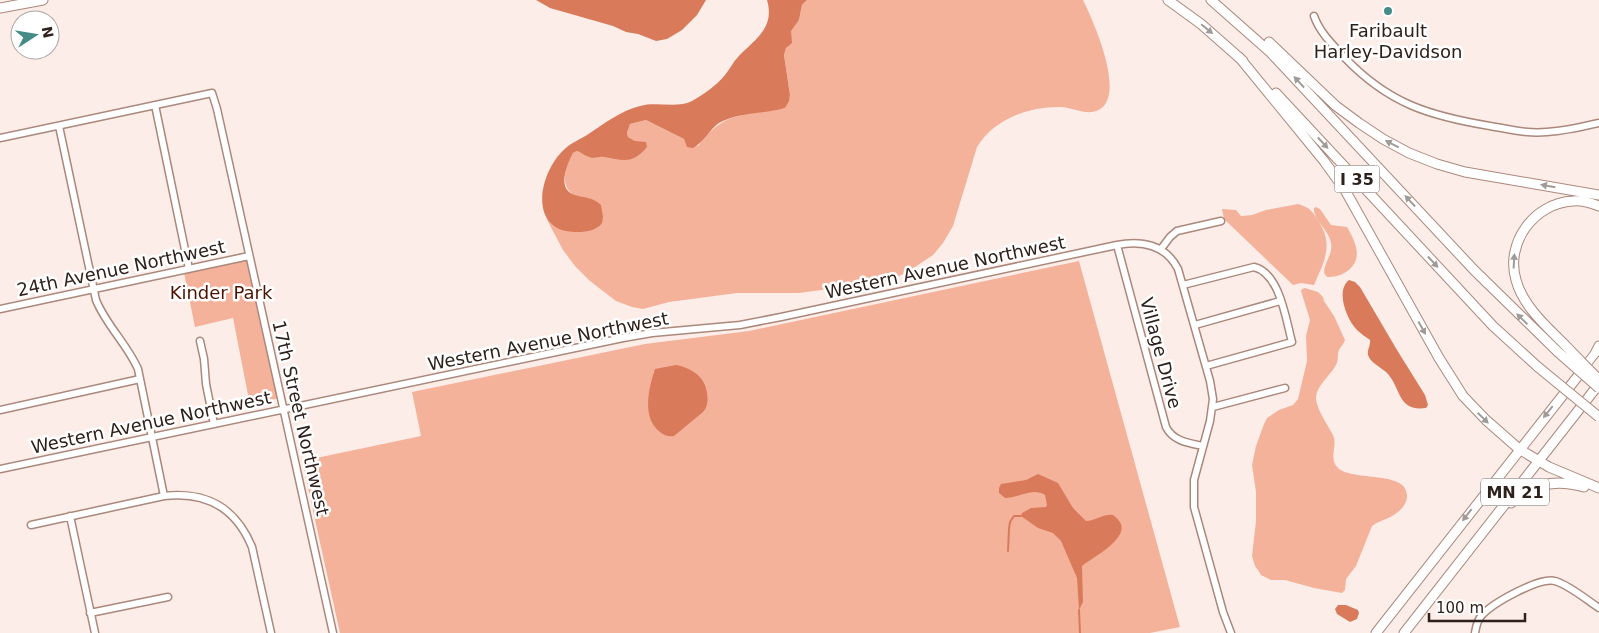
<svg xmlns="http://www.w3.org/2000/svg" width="1599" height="633" font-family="'DejaVu Sans',sans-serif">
  <rect width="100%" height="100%" fill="#fdede8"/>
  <path fill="#f5b29a" d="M807,0H1083C1093,20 1132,106 1092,112C1082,113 1072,108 1062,107C1029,106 994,119 977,147L953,226L943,243L933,255L906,273L887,281L868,284L799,293H737L669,302L643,309L632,307L616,301L590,281L575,266L563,250L546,218L553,225L573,195C559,183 566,167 573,153L577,151L592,158L601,156L635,141L628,137L627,133L630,124L646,120L684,139L687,144L698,146C719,118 733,116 766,111C773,110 779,110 785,108L790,95L784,55L786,48L790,37L791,30L799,20L802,5Z
    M1298,204C1311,208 1312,211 1319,222C1334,245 1324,262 1314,285L1301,283L1293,285L1224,219L1222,209L1236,210L1241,216L1252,215L1266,210Z
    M1316,207L1320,209L1331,225L1347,227C1356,242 1364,260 1346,272C1340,276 1334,277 1327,277L1324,273C1324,262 1333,255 1331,243C1329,230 1313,220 1314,208Z
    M247,259L279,398L250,405L233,318L195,327L184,273Z
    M1079,261L1180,627L1150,633H340L302,461L421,436L412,392L645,344L749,331Z
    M1305,288L1318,292L1323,297L1324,301L1334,316L1345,340C1344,344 1341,346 1339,350C1337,354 1339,360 1336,365C1331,375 1317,385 1316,397C1316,409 1328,425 1333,435C1338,446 1328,458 1338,468C1353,482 1408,470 1407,496C1407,502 1403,508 1398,512C1390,519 1380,520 1372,526L1356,566L1346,579L1345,590L1342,593L1314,588L1285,580H1271L1261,575L1258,570L1255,566L1252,556L1256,521V492L1252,465L1256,446L1264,424L1267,418L1279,410L1293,405L1298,399L1307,361L1306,336L1310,320L1301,291L1302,289Z"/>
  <path fill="#d97b5a" d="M536,0H706L697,15L682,30L667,39L656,41L638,34L626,32L613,26L550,8Z
    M767,0H807L802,5L799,20L791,31L792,43L786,48L784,55L790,95L789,101L785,108C765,114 738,112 719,123C709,130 704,142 693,148L687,147L684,139L646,120L630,124L627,133L628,137L635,141L646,142L647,147C632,165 623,160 604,157C600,156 596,158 592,158C587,157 582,153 577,151L573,153C567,165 556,189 575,195C584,198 593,197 601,205L603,217L602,223C597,230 587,232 578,232C524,234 539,165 571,144C576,141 582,138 587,135C604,124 620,111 640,106C657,101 676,109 692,101C703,95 717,85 725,75C730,69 733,62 738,57C748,46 762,37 767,23C770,15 769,7 767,0Z
    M1349,280L1355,282L1360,287L1397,350L1425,395L1428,405L1426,408C1398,412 1401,389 1388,374C1383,368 1370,363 1368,355C1367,349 1371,345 1370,340C1366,337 1361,334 1357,330C1347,320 1335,291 1349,280Z
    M676,365C691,368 705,376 707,393C708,400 708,407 703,412L674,436C669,437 665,436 660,432C641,418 649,387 655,369Z
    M1038,474L1058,483L1073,508L1086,521C1095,521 1104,513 1113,515C1116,517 1119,520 1121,524C1127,540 1092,558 1082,566L1083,602L1079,610L1077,578L1061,541L1053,533L1038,528L1021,516L1022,513L1031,508L1046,507L1047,505L1045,495C1033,487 1019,498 1005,498L999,493V488L1001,484L1026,480Z
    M1338,605H1346L1358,610L1359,613L1357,619L1350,622L1337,614L1335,609Z"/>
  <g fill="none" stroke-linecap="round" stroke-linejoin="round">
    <path stroke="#d97b5a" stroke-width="2" d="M1008,551L1009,529L1010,522L1014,516H1021
      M1079,610L1080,633"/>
    <defs>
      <path id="minor" d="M1314,16C1320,33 1333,45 1345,58C1389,104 1430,116 1490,126C1509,129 1527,134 1547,132C1564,131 1582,127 1599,123
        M155,105L189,269
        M59,126L96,300C106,325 127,344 138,369L164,496
        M0,138L212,93L217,109L333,633
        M1117,245L1166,427C1173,441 1188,443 1203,446
        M1161,249L1170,237L1177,231L1221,221
        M1183,285L1254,267C1280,273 1286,320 1292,342L1206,366
        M0,309L249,256
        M1195,325L1280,301
        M200,341L204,359L206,384L214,424
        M1213,407L1285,388
        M0,410L140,379
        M0,469L623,338L652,333L740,325L781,317L1117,245C1142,240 1166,245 1178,269L1210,381L1213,399L1210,421L1194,480V507L1223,612L1231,633
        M70,516L95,633
        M31,525L164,496C206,491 236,508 252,547L271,633
        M90,613L168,597
        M1475,633C1476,627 1477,620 1482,615C1493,603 1539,577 1555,581C1569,585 1587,600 1599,608"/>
      <path id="major" d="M1582,370L1596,352"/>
      <path id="highway" d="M1168,0L1201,24L1243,61
        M1211,0L1271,53L1474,270L1558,352
        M0,8L43,0
        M1269,42L1336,106L1359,123L1383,139L1409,153L1437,164L1465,172L1599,195
        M1239,57L1324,161L1345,190L1439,358L1463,396L1486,420L1519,449L1549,467L1599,488
        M1276,93L1493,326L1538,367
        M1564,344C1546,326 1523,306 1516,280C1505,243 1534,203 1573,201C1581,200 1591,203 1599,206
        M1596,352L1599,346
        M1511,503C1532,483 1557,479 1584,487
        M1376,633L1578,376
        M1404,633L1599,384"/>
    </defs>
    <use href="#minor" stroke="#ab887c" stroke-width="9"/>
    <use href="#major" stroke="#ab887c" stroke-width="10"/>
    <use href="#highway" stroke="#ab887c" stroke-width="11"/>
    <use href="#minor" stroke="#fff" stroke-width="6"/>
    <use href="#major" stroke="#fff" stroke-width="8"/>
    <use href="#highway" stroke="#fff" stroke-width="9"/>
    <defs>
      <path id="highway-bridge" d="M1564,344L1599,380
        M1558,352L1599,388
        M1538,367L1599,417"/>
    </defs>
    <use href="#highway-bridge" stroke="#ab887c" stroke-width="11" stroke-linecap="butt"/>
    <use href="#highway-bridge" stroke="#fff" stroke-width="9"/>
  </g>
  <defs><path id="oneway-solid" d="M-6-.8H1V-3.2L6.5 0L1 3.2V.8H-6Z" transform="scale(1.25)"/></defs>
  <g fill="#a19b98">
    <use href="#oneway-solid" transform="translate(1207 29) rotate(39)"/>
    <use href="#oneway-solid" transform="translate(1299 82) rotate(-133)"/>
    <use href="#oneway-solid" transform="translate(1323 143) rotate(47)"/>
    <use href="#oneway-solid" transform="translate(1392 144) rotate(-153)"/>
    <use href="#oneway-solid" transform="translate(1548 186) rotate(-170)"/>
    <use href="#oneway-solid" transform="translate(1410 201) rotate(-133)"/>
    <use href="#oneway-solid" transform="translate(1514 261) rotate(-87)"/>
    <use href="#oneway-solid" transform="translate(1433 262) rotate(47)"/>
    <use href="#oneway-solid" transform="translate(1522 319) rotate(-136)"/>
    <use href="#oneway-solid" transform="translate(1422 328) rotate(61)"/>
    <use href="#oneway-solid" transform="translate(1548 412) rotate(129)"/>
    <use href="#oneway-solid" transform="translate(1483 418) rotate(44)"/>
    <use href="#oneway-solid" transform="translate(1467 515) rotate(128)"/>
  </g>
  <circle fill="#458c87" stroke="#fff" stroke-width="2" cx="1388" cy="11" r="5"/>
  <g text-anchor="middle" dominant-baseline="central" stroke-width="5" stroke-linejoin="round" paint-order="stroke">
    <g fill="#fff" stroke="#6d635f" stroke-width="1">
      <rect x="1334.5" y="165.5" width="45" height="27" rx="4"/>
      <rect x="1481" y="478.5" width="68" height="27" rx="4"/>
    </g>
    <g font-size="16" font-weight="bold" fill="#2e201b">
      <text x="1357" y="179">I 35</text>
      <text x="1515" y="492">MN 21</text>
    </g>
    <g font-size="18" fill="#2e201b" stroke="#fff">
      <text x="1388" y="30">Faribault<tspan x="1388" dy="21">Harley-Davidson</tspan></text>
    </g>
    <g font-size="18" fill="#2e201b" stroke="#fff">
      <text transform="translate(945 267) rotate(-12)">Western Avenue Northwest</text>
      <text transform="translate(121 268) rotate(-12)">24th Avenue Northwest</text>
      <text transform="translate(548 341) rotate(-11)">Western Avenue Northwest</text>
      <text transform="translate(1161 353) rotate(75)">Village Drive</text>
      <text transform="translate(301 418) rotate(77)">17th Street Northwest</text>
      <text transform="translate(151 422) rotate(-12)">Western Avenue Northwest</text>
    </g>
    <g font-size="18" fill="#4d1200" stroke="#fff">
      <text x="221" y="292">Kinder Park</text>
    </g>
  </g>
  <g transform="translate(35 35) rotate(78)"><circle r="24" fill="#ffffff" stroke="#aba6a4"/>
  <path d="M0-4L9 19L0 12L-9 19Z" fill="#458c87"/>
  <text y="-8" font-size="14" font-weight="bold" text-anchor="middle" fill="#2e201b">N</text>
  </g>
  <path d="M1429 613v8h96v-8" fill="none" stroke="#2e201b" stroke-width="2.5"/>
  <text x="1436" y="613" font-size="15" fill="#2e201b" stroke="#ffffff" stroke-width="4" paint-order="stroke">100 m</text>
</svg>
